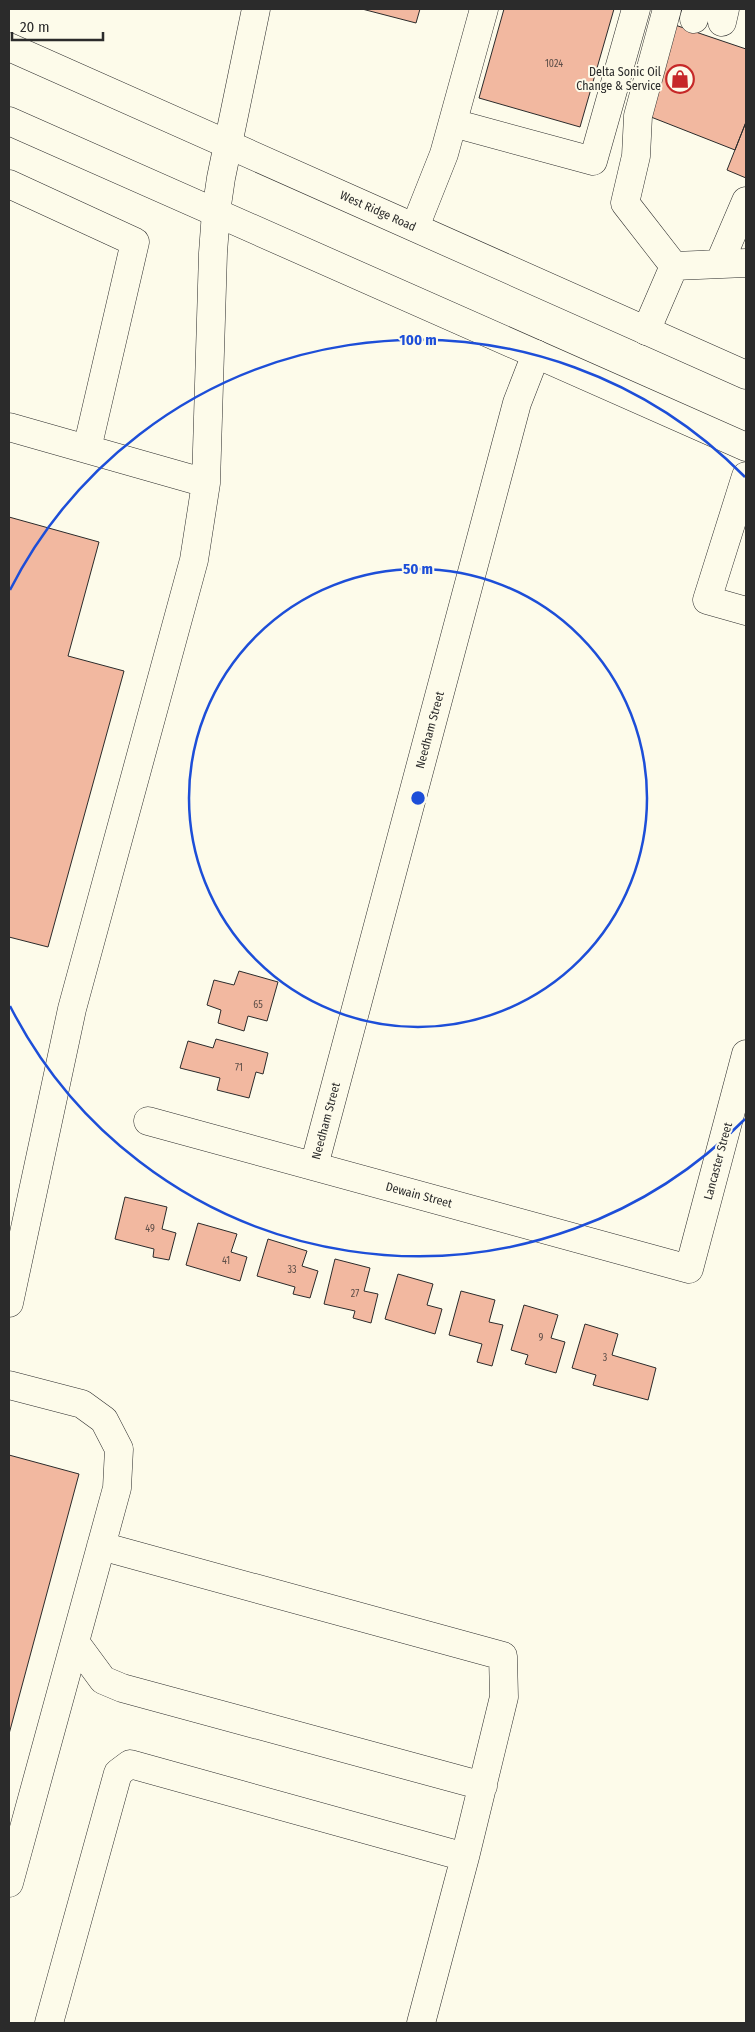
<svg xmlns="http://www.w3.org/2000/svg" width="755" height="2032" font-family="'Fira Sans Condensed',sans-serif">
  <rect width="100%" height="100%" fill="#fdfbea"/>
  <path fill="#f2b8a0" stroke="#2b2b2b" d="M362,9H420L416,23Z
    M504,9H614L580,127L479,98Z
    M675,25L746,49V122L735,150L651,117Z
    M746,122V178L727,170Z
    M9,517L99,542L68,656L124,671L48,947L9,937Z
    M239,971L278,982L267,1021L248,1016L244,1031L218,1023L221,1010L207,1005L214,980L234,985Z
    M216,1039L268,1053L263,1074L256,1072L249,1098L217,1090L220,1078L180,1068L188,1041L213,1048Z
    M125,1197L167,1207L162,1229L176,1233L169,1260L153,1257L154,1249L115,1239Z
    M198,1223L237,1234L231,1252L247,1257L240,1281L186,1265Z
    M268,1239L307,1251L302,1266L318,1271L310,1298L293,1294L295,1287L257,1276Z
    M335,1259L370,1268L364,1291L378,1294L371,1323L353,1318L355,1311L324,1304Z
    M398,1274L433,1284L427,1305L442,1309L435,1334L385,1319Z
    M461,1291L495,1300L489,1322L503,1325L492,1366L477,1362L482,1344L449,1335Z
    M524,1305L558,1315L551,1338L565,1342L556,1373L525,1364L528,1355L511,1350Z
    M585,1324L618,1334L612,1355L656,1368L648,1400L593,1385L596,1375L572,1368Z
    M9,1455L79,1474L9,1734Z"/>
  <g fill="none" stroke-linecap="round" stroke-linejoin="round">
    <defs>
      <path id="minor" d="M667,9L638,116L636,156L625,203L674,266
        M694,19L697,9
        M722,22L725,9
        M453,123L593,161L636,9
        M9,184L135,242L87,449
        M415,227L444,154L484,9
        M719,264L746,201
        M674,266L746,263
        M646,331L674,266
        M9,427L206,483
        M746,476L707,600L746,611
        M148,1121L689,1269L746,1054
        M314,1166L517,403L536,354
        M9,1303L72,1009L194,560L206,483L213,253L216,212L221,178L256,9
        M9,1385L82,1404L104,1420L119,1449L117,1488L9,1883
        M101,1546L503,1656L504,1697L465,1857
        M75,1642L103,1680L122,1688L483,1786
        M49,2023L118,1773L130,1764L465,1857L421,2023"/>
      <path id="highway" d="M9,47L746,375
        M9,121L746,447"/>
    </defs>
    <use href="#minor" stroke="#2b2b2b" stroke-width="29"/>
    <use href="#highway" stroke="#2b2b2b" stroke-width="29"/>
    <use href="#minor" stroke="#fdfbea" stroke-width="28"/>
    <use href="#highway" stroke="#fdfbea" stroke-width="28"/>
  </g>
  <g fill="none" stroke="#1d4ed8" stroke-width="2.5">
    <circle cx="418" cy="798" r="229"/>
    <path d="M745 1119A458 458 0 0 1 10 1006M10 590A458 458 0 0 1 745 477"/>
  </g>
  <defs>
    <symbol id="shop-ring" viewBox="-11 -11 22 22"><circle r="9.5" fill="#fdfbea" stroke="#c62828" stroke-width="1.5"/><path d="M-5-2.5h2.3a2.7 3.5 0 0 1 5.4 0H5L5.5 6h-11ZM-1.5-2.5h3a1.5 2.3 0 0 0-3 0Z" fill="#c62828"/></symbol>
  </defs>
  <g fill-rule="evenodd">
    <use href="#shop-ring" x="664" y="63" width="32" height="32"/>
  </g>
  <g text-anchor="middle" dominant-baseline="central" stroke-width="4" stroke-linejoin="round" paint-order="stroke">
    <g font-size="10" fill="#5d4e48">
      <text x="554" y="64">1024</text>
      <text x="258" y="1005">65</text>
      <text x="239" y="1068">71</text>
      <text x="150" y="1229">49</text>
      <text x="226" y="1261">41</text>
      <text x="292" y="1270">33</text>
      <text x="355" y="1294">27</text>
      <text x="541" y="1338">9</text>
      <text x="605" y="1358">3</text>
    </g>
    <g font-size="12" fill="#2b2b2b" stroke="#fdfbea" text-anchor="end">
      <text x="661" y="72">Delta Sonic Oil<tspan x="661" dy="14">Change &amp; Service</tspan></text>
    </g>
    <g font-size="12" fill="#2b2b2b" stroke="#fdfbea">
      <text transform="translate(378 211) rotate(24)">West Ridge Road</text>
      <text transform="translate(430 730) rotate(-75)">Needham Street</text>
      <text transform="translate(326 1121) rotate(-75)">Needham Street</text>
      <text transform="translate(718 1161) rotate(-75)">Lancaster Street</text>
      <text transform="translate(419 1195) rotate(15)">Dewain Street</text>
    </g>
  </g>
  <circle cx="418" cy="798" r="8" fill="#1d4ed8" stroke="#fdfbea" stroke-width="2.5"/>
  <g font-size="15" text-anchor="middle" font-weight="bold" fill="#1d4ed8" stroke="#fdfbea" stroke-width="4" stroke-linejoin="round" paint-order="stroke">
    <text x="418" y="345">100 m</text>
    <text x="418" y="574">50 m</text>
  </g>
  <rect width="755" height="2032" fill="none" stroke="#2b2b2b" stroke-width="20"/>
  <path d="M12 32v8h91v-8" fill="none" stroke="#2b2b2b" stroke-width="2.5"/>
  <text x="20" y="32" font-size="15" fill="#2b2b2b" stroke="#fdfbea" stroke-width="4" paint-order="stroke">20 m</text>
</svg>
